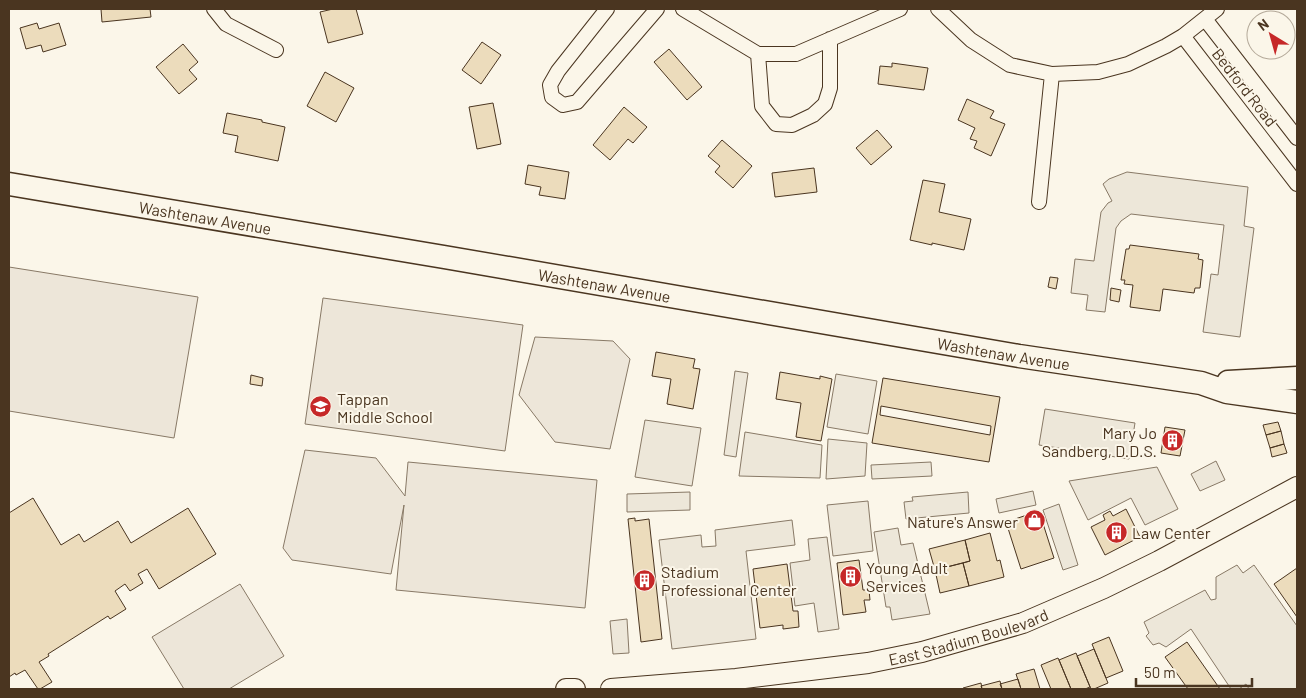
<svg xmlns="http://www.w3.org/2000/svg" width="1306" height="698" font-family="Barlow,sans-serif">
  <rect width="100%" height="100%" fill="#fbf6e9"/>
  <path fill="#ede6d9" stroke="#887966" d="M9,267L198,297L174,438L9,411Z
    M323,298L523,325L505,451L305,424Z
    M535,337L613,341L630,359L610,449L555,442L519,395Z
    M305,450L376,458L405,496L408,462L597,480L585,608L396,590L404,505L391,574L292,560L283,548Z
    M240,584L284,656L229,689H184L152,637Z"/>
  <path fill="#ede7d9" stroke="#887966" d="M1127,172L1248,187L1244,226L1254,228L1240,337L1203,332L1211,274L1218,275L1224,225L1131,214L1121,221L1116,228L1105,312L1086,310L1088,295L1071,293L1075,259L1094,261L1101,212L1108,203L1112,201L1103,184L1109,179Z
    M735,371L748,373L736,457L724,455Z
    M836,374L877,381L868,434L827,427Z
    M1045,409L1135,423L1129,459L1039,445Z
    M645,420L701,428L692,486L635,477Z
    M745,432L822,445L820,478L739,476Z
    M828,439L867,443L865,476L826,479Z
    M1216,461L1225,480L1200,491L1191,474Z
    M931,462L932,476L872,479L871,465Z
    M1157,467L1178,509L1145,525L1131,498L1088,520L1069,481Z
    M1033,491L1036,505L999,513L996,499Z
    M690,492V510L627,512V494Z
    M968,492L969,513L906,519L904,502L913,501L912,497Z
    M868,501L873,551L833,556L827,505Z
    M1059,504L1078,565L1063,570L1043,510Z
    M792,520L795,545L746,551L756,639L672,649L659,540L701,535L702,547L716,546L715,530Z
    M898,528L901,545L913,543L930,614L892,620L890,607H886L874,532Z
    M827,537L839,629L818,632L814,603L795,606L790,563L810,560L808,539Z
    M1237,565L1243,573L1254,565L1297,626V689H1249L1246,684L1239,689H1231L1191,629L1166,647L1159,643L1153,645L1146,636L1149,633L1144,622L1205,590L1211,600L1216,599V577Z
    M627,619L629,653L613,654L610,621Z"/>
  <path fill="#ecdcbc" stroke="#4a3520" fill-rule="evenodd" d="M101,9H150L151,17L102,22Z
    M333,9H356L363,34L328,43L320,12Z
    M37,23L39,29L59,23L66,45L43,52L41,45L26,49L20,28Z
    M482,42L501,55L481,84L462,70Z
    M183,44L198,62L189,70L197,79L179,94L156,67Z
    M669,49L702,87L687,100L654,62Z
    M892,63L928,68L924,90L878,84L880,66L892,67Z
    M325,72L354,88L336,122L307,106Z
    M967,99L994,111L990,118L1005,124L991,156L974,148L977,141L970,139L975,128L958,120Z
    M493,103L501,144L477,149L469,107Z
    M624,107L647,127L633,143L628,139L610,160L593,145Z
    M227,113L262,120V122L285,127L278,161L235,152L238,136L223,133Z
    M877,130L892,147L871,165L856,148Z
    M722,140L752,166L733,188L715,172L720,166L708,156Z
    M528,165L569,172L565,199L539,195L541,187L525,184Z
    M814,168L817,192L775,197L772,173Z
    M923,180L945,184L939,212L971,219L964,250L932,243V245L910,240Z
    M1130,245L1199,254L1198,259L1203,260L1200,288H1195L1194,293L1163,289L1160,311L1130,307L1133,285L1124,284L1125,280H1121L1126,249H1129Z
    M1050,277L1058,278L1056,289L1048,287Z
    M1111,288L1121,290L1119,302L1110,300Z
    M656,352L695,359L693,368L700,369L693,409L667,404L671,379L652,376Z
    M780,372L820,379V376L832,379L821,441L796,437L801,403L776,399Z
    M251,375L263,378L262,386L250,384Z
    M883,378L1000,397L989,462L872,443ZM881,406L991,426L990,435L880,415Z
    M1278,422L1281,431L1266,435L1263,425Z
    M1165,427L1185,430L1180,456L1161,453Z
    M1281,431L1284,444L1270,448L1266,435Z
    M1284,444L1287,453L1272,457L1270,448Z
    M33,498L61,545L79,534L84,542L118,521L131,543L188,508L216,554L159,589L147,569L138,574L143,583L130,591L125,584L115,591L126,609L110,619L108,616L48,654L49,656L39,662L52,682L40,689H38L25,670L16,675L15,673L9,677V513Z
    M1126,509L1140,537L1105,555L1091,527L1105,520L1103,515L1110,511L1113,516Z
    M1039,511L1054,558L1021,569L1006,522Z
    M635,518V521L649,519L662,639L641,642L628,519Z
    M990,533L997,561L1000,560L1004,577L969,586L963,563L970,561L965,540Z
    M965,540L970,561L935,570L929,549Z
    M859,560L863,590H869L870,600H864L866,612L843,615L837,563Z
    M963,563L969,586L940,593L935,570Z
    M787,564L793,611H798L799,627L783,629V625L760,628L753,569Z
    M1297,568V617L1274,584Z
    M1109,637L1123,671L1106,678L1092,644Z
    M1187,642L1220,689H1188L1165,657Z
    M1094,649L1108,683L1094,689H1091L1077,656Z
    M1076,653L1090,687L1085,689H1071L1059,660Z
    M1058,658L1059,660L1071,689H1051L1041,665Z
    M1034,669L1040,689H1021L1016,674Z
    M1018,679L1021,689H1002L1000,684Z
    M1000,681L1002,689H982L981,686Z
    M981,683L982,689H964L963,688Z"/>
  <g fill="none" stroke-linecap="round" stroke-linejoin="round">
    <defs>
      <path id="minor" d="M214,9L226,24L276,50
        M607,9L558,71L550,85L552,97L563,105L577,102L657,9
        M683,9L758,54H796L900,9
        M938,9L971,40L1010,65L1052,74L1098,72L1128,64L1166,46L1183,36L1217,9
        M1205,19L1297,138
        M1183,36L1297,184
        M758,54L762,106L776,124L792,125L813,115L825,104L830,88V39
        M1039,202L1052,74"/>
      <g id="secondary">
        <path d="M566,689H575"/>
        <path id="s1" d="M611,689L736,679L868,663L922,652L1023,623L1104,588L1159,561L1297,487"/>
      </g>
      <g id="primary">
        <path id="s2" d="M9,184L444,257L1019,356L1201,383L1227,392L1297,402"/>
        <path d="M1228,382L1297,378"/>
      </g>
    </defs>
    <use href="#minor" stroke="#4a3520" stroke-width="16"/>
    <use href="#secondary" stroke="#4a3520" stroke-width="22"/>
    <use href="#primary" stroke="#4a3520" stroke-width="25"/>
    <use href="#minor" stroke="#fbf6e9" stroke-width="14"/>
    <use href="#secondary" stroke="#fbf6e9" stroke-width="20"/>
    <use href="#primary" stroke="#fbf6e9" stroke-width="22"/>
  </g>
  <defs>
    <symbol id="school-disc" viewBox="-11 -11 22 22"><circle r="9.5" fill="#c62828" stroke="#fbf6e9"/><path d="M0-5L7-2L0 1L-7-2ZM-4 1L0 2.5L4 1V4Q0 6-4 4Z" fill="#fff"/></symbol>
    <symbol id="building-disc" viewBox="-11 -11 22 22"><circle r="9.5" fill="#c62828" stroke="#fbf6e9"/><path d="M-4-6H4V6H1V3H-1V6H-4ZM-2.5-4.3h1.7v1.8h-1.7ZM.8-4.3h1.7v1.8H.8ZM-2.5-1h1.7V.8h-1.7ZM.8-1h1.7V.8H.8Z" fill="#fff"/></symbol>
    <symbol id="shop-disc" viewBox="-11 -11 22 22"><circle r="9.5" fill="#c62828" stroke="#fbf6e9"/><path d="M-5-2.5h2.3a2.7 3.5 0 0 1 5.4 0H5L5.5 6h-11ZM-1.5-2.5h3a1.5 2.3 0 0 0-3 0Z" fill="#fff"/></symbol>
  </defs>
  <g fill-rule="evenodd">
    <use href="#school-disc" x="308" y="394" width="25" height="25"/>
    <use href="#building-disc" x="1160" y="428" width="25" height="25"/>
    <use href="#shop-disc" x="1022" y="508" width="25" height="25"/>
    <use href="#building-disc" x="1104" y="520" width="25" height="25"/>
    <use href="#building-disc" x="838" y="564" width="25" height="25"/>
    <use href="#building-disc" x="632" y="568" width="25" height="25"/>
  </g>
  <g text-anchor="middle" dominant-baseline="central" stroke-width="4" stroke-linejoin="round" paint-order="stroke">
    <g font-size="16" fill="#4a3520" stroke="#fbf6e9">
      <text transform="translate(1245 87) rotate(52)">Bedford Road</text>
      <text stroke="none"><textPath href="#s2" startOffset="199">Washtenaw Avenue</textPath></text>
      <text stroke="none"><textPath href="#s2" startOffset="604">Washtenaw Avenue</textPath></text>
      <text stroke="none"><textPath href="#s2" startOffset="1009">Washtenaw Avenue</textPath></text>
      <text stroke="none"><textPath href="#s1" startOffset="362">East Stadium Boulevard</textPath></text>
    </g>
    <g font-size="16" fill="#4a3520" stroke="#fbf6e9" text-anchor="start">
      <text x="337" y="398">Tappan<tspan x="337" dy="18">Middle School</tspan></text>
      <text x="1157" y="432" text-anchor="end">Mary Jo<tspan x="1157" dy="18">Sandberg, D.D.S.</tspan></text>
      <text x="1018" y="521" text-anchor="end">Nature's Answer</text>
      <text x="1132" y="532">Law Center</text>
      <text x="866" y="567">Young Adult<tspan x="866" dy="18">Services</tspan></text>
      <text x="661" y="571">Stadium<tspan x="661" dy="18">Professional Center</tspan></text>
    </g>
  </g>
  <rect width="1306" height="698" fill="none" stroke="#4a3520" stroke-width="20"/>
  <g transform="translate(1271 35) rotate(323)"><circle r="24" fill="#fbf6e9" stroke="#b4a999"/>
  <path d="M0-4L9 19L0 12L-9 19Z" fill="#c62828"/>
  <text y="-8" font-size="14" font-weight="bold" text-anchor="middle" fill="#4a3520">N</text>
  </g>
  <path d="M1136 678v8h116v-8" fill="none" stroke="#4a3520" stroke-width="2.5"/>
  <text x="1144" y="678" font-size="15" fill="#4a3520" stroke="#fbf6e9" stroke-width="4" paint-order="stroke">50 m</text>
</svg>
